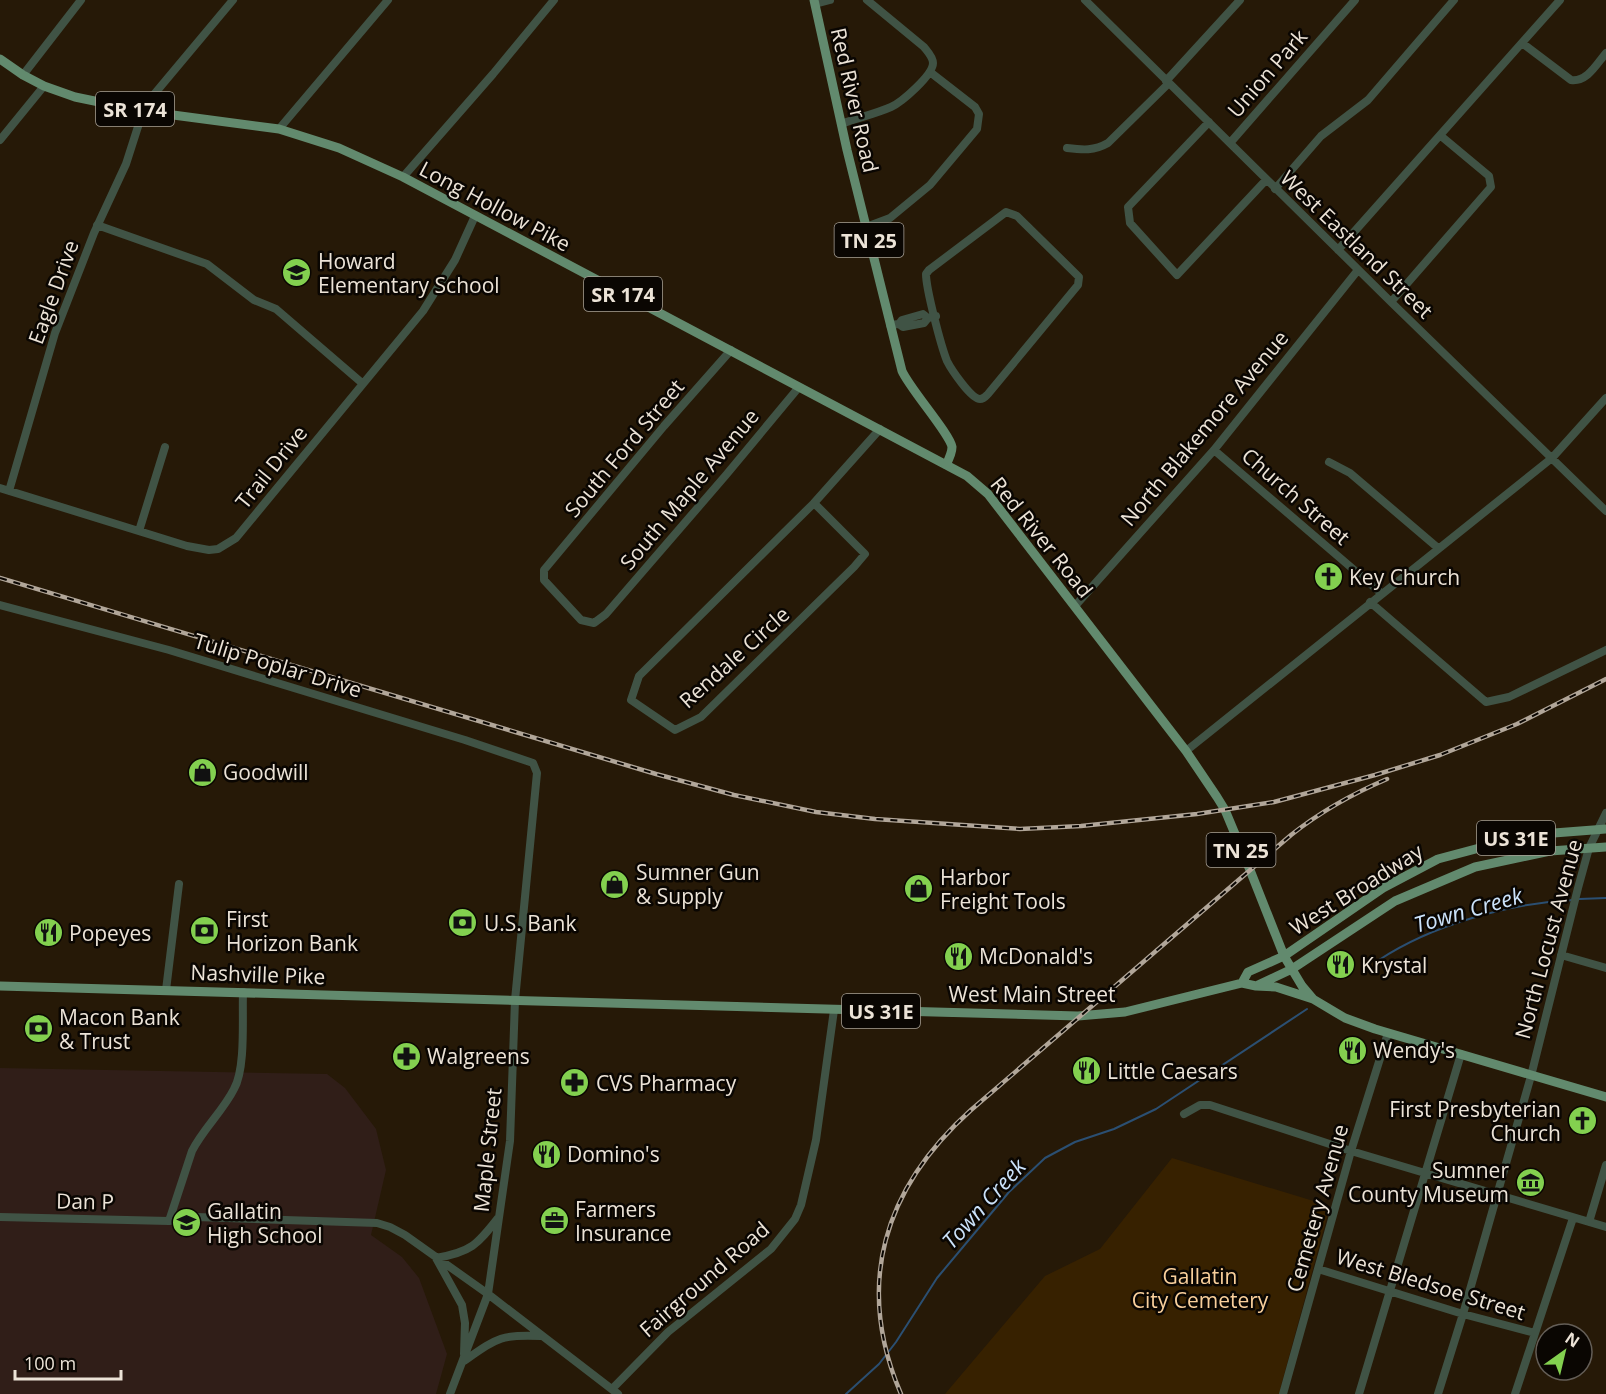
<svg xmlns="http://www.w3.org/2000/svg" width="1606" height="1394" font-family="'Open Sans',sans-serif">
  <rect width="100%" height="100%" fill="#261907"/>
  <path fill="#301e18" d="M0,1068L327,1074L345,1088L376,1129L386,1170L371,1235L402,1257L419,1278L447,1354L436,1394H0Z"/>
  <path fill="#372100" d="M1172,1158L1330,1206L1281,1386L1280,1394H945L1045,1276L1100,1249Z"/>
  <g fill="none" stroke-linecap="round" stroke-linejoin="round">
    <path stroke="#2b4f72" stroke-width="2" d="M1579,899L1606,898
      M1379,960C1432,925 1510,903 1573,900
      M846,1394L879,1364L896,1342L937,1278L1009,1192L1045,1158L1075,1142L1114,1129L1156,1109L1307,1009"/>
    <path stroke="#405345" stroke-width="8" d="M1085,0L1391,302L1606,511
      M815,4L830,0
      M1522,43L1571,80C1587,82 1596,65 1606,53
      M23,75L81,0
      M1166,81L1240,0
      M1209,122L1128,207L1130,223L1177,275L1266,180
      M841,124C857,118 875,114 891,107C902,102 933,75 933,63C933,57 928,52 924,47L867,0
      M279,129L388,0
      M0,140L44,86
      M1230,143L1355,0
      M1067,148C1083,150 1094,151 1108,143L1169,83
      M403,177L493,74L554,0
      M1275,189L1321,136L1368,100L1454,0
      M1006,212L1017,216L1079,277L1078,285L988,394C986,396 984,399 980,399C971,399 951,369 947,361C941,346 926,289 926,274L929,270Z
      M97,225L207,264L254,300L276,309L362,383
      M866,227L890,218L930,185L977,129L979,114L975,107L930,72
      M1338,250L1560,0
      M1391,302L1491,187L1489,176L1441,136
      M899,324L903,327L924,323L928,318
      M890,325L899,324L902,320L923,314L928,318L936,316
      M731,350L664,426L544,570V580L581,620L594,623L606,614L726,475L799,387
      M1214,450L1381,593
      M1329,462L1350,473L1438,548
      M0,488L187,546L209,550L218,549L236,538L423,311L455,260L475,216
      M9,491L55,333L94,233L126,164L143,111L151,98L233,0
      M814,503L865,554L854,567L701,717L675,730L631,700L639,676Z
      M814,503L880,429
      M139,531L165,447
      M1370,602L1486,702L1509,697L1606,650
      M0,605L169,650L465,740L533,763L537,773L515,1000L510,1141L488,1294L450,1394
      M1075,606L1214,450L1358,270
      M1186,751L1552,458L1606,398
      M1561,955L1606,968
      M166,990L179,884
      M1184,1114L1200,1105H1210L1351,1151L1606,1227
      M0,1217L169,1221L196,1217L377,1223L390,1227L405,1235L488,1294L618,1394
      M169,1221L192,1151C203,1129 223,1111 234,1089C246,1068 242,1017 243,992
      M1589,1222L1606,1165
      M1318,1269L1463,1314L1535,1333
      M464,1354L465,1323L462,1305L436,1258C471,1252 477,1245 498,1218
      M464,1361C497,1338 501,1334 541,1336
      M612,1389L668,1332L771,1249L795,1219L801,1205L816,1140L834,1010
      M1283,1394L1351,1151L1388,1033
      M1359,1394L1461,1054
      M1438,1394L1463,1314L1531,1076L1578,888L1589,848L1606,813
      M1515,1394L1573,1218"/>
    <path stroke="#628a6e" stroke-width="9" d="M814,0L847,150L902,371C910,389 950,434 952,447C952,453 949,459 946,465
      M0,59L23,75L44,86L75,97L143,111L279,129L339,148L403,177L967,476L988,494L1186,751L1217,797L1225,810L1250,870L1284,956L1302,986L1313,999
      M1242,983L1248,972L1284,956L1383,888L1438,859L1528,835L1606,829
      M1258,985L1292,969L1395,901L1475,867L1550,851L1606,847
      M0,986L1078,1016L1125,1012L1242,983L1256,986L1276,987L1313,999L1345,1018L1375,1029L1606,1097"/>
    <defs>
      <path id="rail" d="M0,578L656,774L734,795L816,812L875,819L1020,829L1081,826L1197,814L1274,802L1375,775L1440,755L1517,724L1606,679
        M901,1394C854,1284 884,1188 971,1110L1291,835C1320,812 1352,794 1387,779"/>
    </defs>
    <use href="#rail" stroke="#b1a699" stroke-width="4.5"/>
    <use href="#rail" stroke="#0a0602" stroke-width="2" stroke-dasharray="7" stroke-linecap="butt"/>
  </g>
  <defs>
    <symbol id="school-disc" viewBox="-11 -11 22 22"><circle r="9.5" fill="#83d04f" stroke="#0a0602"/><path d="M0-5L7-2L0 1L-7-2ZM-4 1L0 2.5L4 1V4Q0 6-4 4Z" fill="#111"/></symbol>
    <symbol id="church-disc" viewBox="-11 -11 22 22"><circle r="9.5" fill="#83d04f" stroke="#0a0602"/><path d="M-1.2-6h2.4v3.5h3.3v2.4h-3.3V6h-2.4V-.1h-3.3v-2.4h3.3Z" fill="#111"/></symbol>
    <symbol id="shop-disc" viewBox="-11 -11 22 22"><circle r="9.5" fill="#83d04f" stroke="#0a0602"/><path d="M-5-2.5h2.3a2.7 3.5 0 0 1 5.4 0H5L5.5 6h-11ZM-1.5-2.5h3a1.5 2.3 0 0 0-3 0Z" fill="#111"/></symbol>
    <symbol id="bank-disc" viewBox="-11 -11 22 22"><circle r="9.5" fill="#83d04f" stroke="#0a0602"/><path d="M-6-4H6V4H-6ZM0-2.3a2.3 2.3 0 1 0 0 4.6a2.3 2.3 0 1 0 0-4.6Z" fill="#111"/></symbol>
    <symbol id="restaurant-disc" viewBox="-11 -11 22 22"><circle r="9.5" fill="#83d04f" stroke="#0a0602"/><path d="M-5-6h1v4h1v-4h1v4h1v-4h1v5L-1.5 .5V6h-2V.5L-5-1ZM5-6V6H3V1.5H1.5Q1.5-4 5-6Z" fill="#111"/></symbol>
    <symbol id="pharmacy-disc" viewBox="-11 -11 22 22"><circle r="9.5" fill="#83d04f" stroke="#0a0602"/><path d="M-2-6h4v4h4v4h-4v4h-4v-4h-4v-4h4Z" fill="#111"/></symbol>
    <symbol id="museum-disc" viewBox="-11 -11 22 22"><circle r="9.5" fill="#83d04f" stroke="#0a0602"/><path d="M0-6L6-3V-2H-6V-3ZM-5-1h2V3h-2ZM-1-1h2V3h-2ZM3-1h2V3H3ZM-6 4H6V6H-6Z" fill="#111"/></symbol>
    <symbol id="office-disc" viewBox="-11 -11 22 22"><circle r="9.5" fill="#83d04f" stroke="#0a0602"/><path d="M-6-3h4V-5.5h4V-3h4V5H-6ZM-1-4.5V-3h2v-1.5ZM-6 0V1H6V0Z" fill="#111"/></symbol>
  </defs>
  <g fill-rule="evenodd">
    <use href="#school-disc" x="280" y="256" width="33" height="33"/>
    <use href="#church-disc" x="1312" y="560" width="33" height="33"/>
    <use href="#shop-disc" x="186" y="756" width="33" height="33"/>
    <use href="#shop-disc" x="598" y="868" width="33" height="33"/>
    <use href="#shop-disc" x="902" y="872" width="33" height="33"/>
    <use href="#bank-disc" x="446" y="906" width="33" height="33"/>
    <use href="#bank-disc" x="188" y="914" width="33" height="33"/>
    <use href="#restaurant-disc" x="32" y="916" width="33" height="33"/>
    <use href="#restaurant-disc" x="942" y="940" width="33" height="33"/>
    <use href="#restaurant-disc" x="1324" y="948" width="33" height="33"/>
    <use href="#bank-disc" x="22" y="1012" width="33" height="33"/>
    <use href="#restaurant-disc" x="1336" y="1034" width="33" height="33"/>
    <use href="#pharmacy-disc" x="390" y="1040" width="33" height="33"/>
    <use href="#restaurant-disc" x="1070" y="1054" width="33" height="33"/>
    <use href="#pharmacy-disc" x="558" y="1066" width="33" height="33"/>
    <use href="#church-disc" x="1566" y="1104" width="33" height="33"/>
    <use href="#restaurant-disc" x="530" y="1138" width="33" height="33"/>
    <use href="#museum-disc" x="1514" y="1166" width="33" height="33"/>
    <use href="#office-disc" x="538" y="1204" width="33" height="33"/>
    <use href="#school-disc" x="170" y="1206" width="33" height="33"/>
  </g>
  <g text-anchor="middle" dominant-baseline="central" stroke-width="5" stroke-linejoin="round" paint-order="stroke">
    <g fill="#0a0602" stroke="#a8a197" stroke-width="1.5">
      <rect x="96" y="92" width="78" height="34" rx="4.5"/>
      <rect x="834.5" y="223" width="69" height="34" rx="4.5"/>
      <rect x="584" y="277" width="78" height="34" rx="4.5"/>
      <rect x="1477" y="821" width="78" height="34" rx="4.5"/>
      <rect x="1206.5" y="833" width="69" height="34" rx="4.5"/>
      <rect x="842" y="994" width="78" height="34" rx="4.5"/>
    </g>
    <g font-size="20" font-weight="bold" fill="#ece3d7">
      <text x="135" y="109">SR 174</text>
      <text x="869" y="240">TN 25</text>
      <text x="623" y="294">SR 174</text>
      <text x="1516" y="838">US 31E</text>
      <text x="1241" y="850">TN 25</text>
      <text x="881" y="1011">US 31E</text>
    </g>
    <g font-size="21" fill="#ece3d7" stroke="#0a0602">
      <text transform="translate(1267 73) rotate(-49)">Union Park</text>
      <text transform="translate(855 100) rotate(77)">Red River Road</text>
      <text transform="translate(495 206) rotate(28)">Long Hollow Pike</text>
      <text transform="translate(1357 244) rotate(44)">West Eastland Street</text>
      <text transform="translate(53 292) rotate(-70)">Eagle Drive</text>
      <text transform="translate(1204 428) rotate(-50)">North Blakemore Avenue</text>
      <text transform="translate(624 448) rotate(-50)">South Ford Street</text>
      <text transform="translate(271 467) rotate(-51)">Trail Drive</text>
      <text transform="translate(689 489) rotate(-50)">South Maple Avenue</text>
      <text transform="translate(1296 496) rotate(41)">Church Street</text>
      <text transform="translate(1042 537) rotate(51)">Red River Road</text>
      <text transform="translate(734 657) rotate(-42)">Rendale Circle</text>
      <text transform="translate(278 665) rotate(17)">Tulip Poplar Drive</text>
      <text transform="translate(1356 889) rotate(-32)">West Broadway</text>
      <text transform="translate(1548 939) rotate(-75)">North Locust Avenue</text>
      <text transform="translate(258 974) rotate(2)">Nashville Pike</text>
      <text x="1032" y="994">West Main Street</text>
      <text transform="translate(487 1150) rotate(-84)">Maple Street</text>
      <text transform="translate(85 1201) rotate(1)">Dan P</text>
      <text transform="translate(1317 1208) rotate(-74)">Cemetery Avenue</text>
      <text transform="translate(704 1279) rotate(-41)">Fairground Road</text>
      <text transform="translate(1431 1284) rotate(17)">West Bledsoe Street</text>
    </g>
    <g font-size="21" fill="#ece3d7" stroke="#0a0602" text-anchor="start">
      <text x="318" y="261">Howard<tspan x="318" dy="24">Elementary School</tspan></text>
      <text x="1349" y="577">Key Church</text>
      <text x="223" y="772">Goodwill</text>
      <text x="636" y="872">Sumner Gun<tspan x="636" dy="24">&amp; Supply</tspan></text>
      <text x="940" y="877">Harbor<tspan x="940" dy="24">Freight Tools</tspan></text>
      <text x="226" y="919">First<tspan x="226" dy="24">Horizon Bank</tspan></text>
      <text x="484" y="923">U.S. Bank</text>
      <text x="69" y="933">Popeyes</text>
      <text x="979" y="956">McDonald's</text>
      <text x="1361" y="965">Krystal</text>
      <text x="59" y="1017">Macon Bank<tspan x="59" dy="24">&amp; Trust</tspan></text>
      <text x="1373" y="1050">Wendy's</text>
      <text x="427" y="1056">Walgreens</text>
      <text x="1107" y="1071">Little Caesars</text>
      <text x="596" y="1083">CVS Pharmacy</text>
      <text x="1561" y="1109" text-anchor="end">First Presbyterian<tspan x="1561" dy="24">Church</tspan></text>
      <text x="567" y="1154">Domino's</text>
      <text x="1509" y="1170" text-anchor="end">Sumner<tspan x="1509" dy="24">County Museum</tspan></text>
      <text x="575" y="1209">Farmers<tspan x="575" dy="24">Insurance</tspan></text>
      <text x="207" y="1211">Gallatin<tspan x="207" dy="24">High School</tspan></text>
    </g>
    <g font-size="21" fill="#f9cf9b" stroke="#0a0602">
      <text x="1200" y="1276">Gallatin<tspan x="1200" dy="24">City Cemetery</tspan></text>
    </g>
    <g font-size="22" font-style="italic" fill="#cce3fb" stroke="#0a0602">
      <text transform="translate(1468 909) rotate(-16)">Town Creek</text>
      <text transform="translate(983 1203) rotate(-48)">Town Creek</text>
    </g>
  </g>
  <g transform="translate(1564 1352) rotate(34)"><circle r="28" fill="#0a0602" stroke="#645e57" stroke-width="1.5"/>
  <path d="M0-4.5L10 22L0 15L-10 22Z" fill="#83d04f"/>
  <text y="-9" font-size="16" font-weight="bold" text-anchor="middle" fill="#ece3d7">N</text>
  </g>
  <path d="M15 1370v9h106v-9" fill="none" stroke="#ece3d7" stroke-width="3"/>
  <text x="24" y="1370" font-size="18" fill="#ece3d7" stroke="#0a0602" stroke-width="4.5" paint-order="stroke">100 m</text>
</svg>
